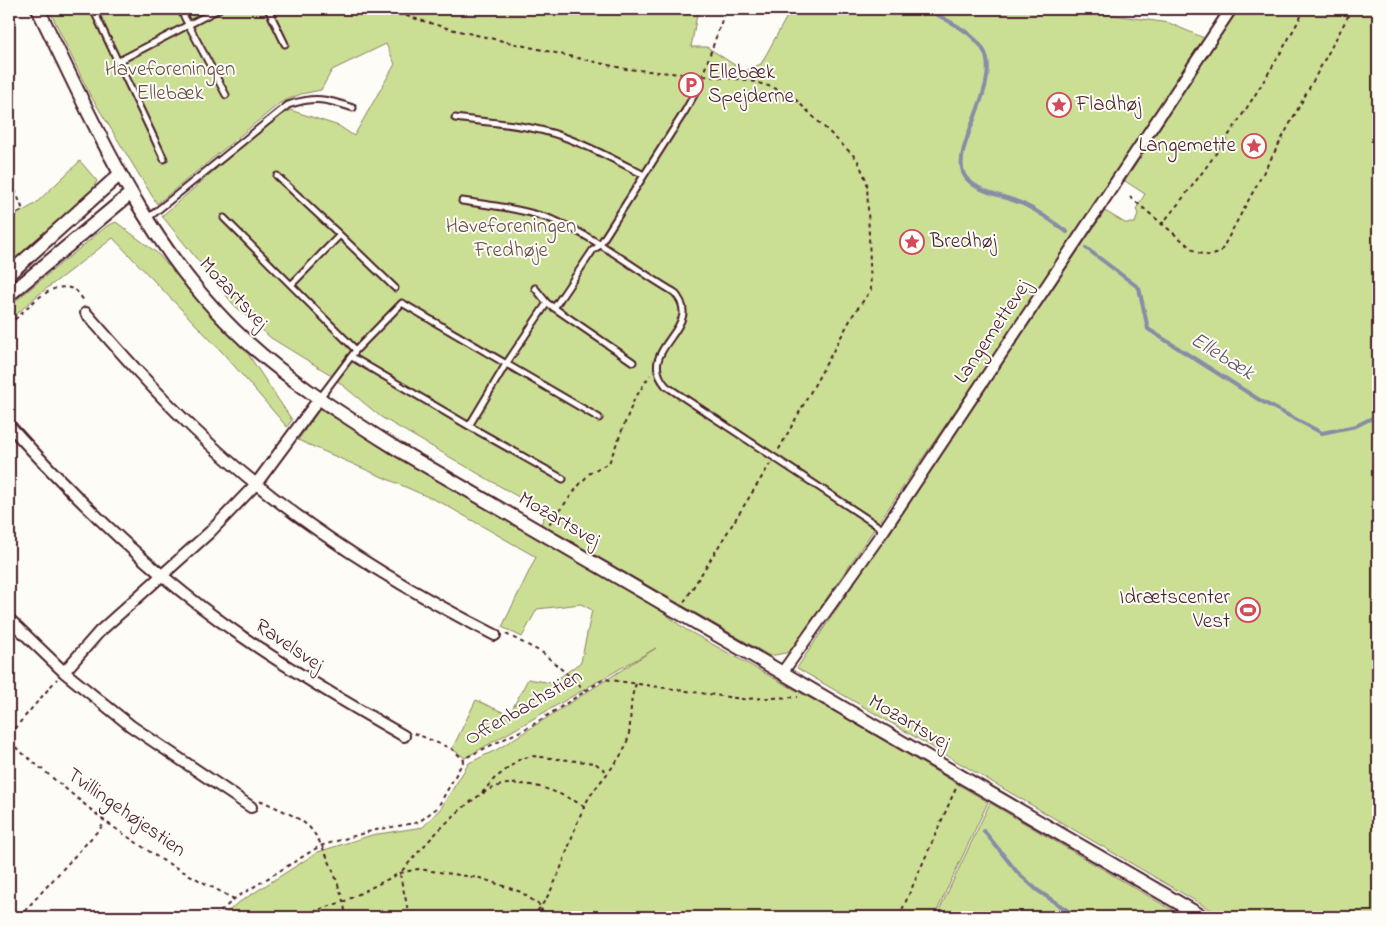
<svg xmlns="http://www.w3.org/2000/svg" width="1387" height="926" font-family="'Indie Flower',sans-serif">
  <rect width="100%" height="100%" fill="#fdfcf7"/>
  <filter id="ink" filterUnits="userSpaceOnUse"><feTurbulence type="fractalNoise" baseFrequency=".02" numOctaves="2"/><feDisplacementMap in="SourceGraphic" scale="10" xChannelSelector="R" yChannelSelector="G"/><feConvolveMatrix kernelMatrix="1 2 1 2 8 2 1 2 1" color-interpolation-filters="sRGB"/></filter>
  <g filter="url(#ink)">
    <path fill="#cbdf94" stroke="#8a7f60" d="M49,9H698L691,47H707L744,71L761,64L791,9H1072L1169,23L1204,38L1055,265L790,652L770,656L541,524L546,513L381,417L328,373L271,338L234,305L162,216L269,123L290,110L339,126L354,136L395,64L386,44L332,70L321,90L301,94L280,103L157,204L89,93Z
      M1238,9H1378V917H1223L797,668L1105,211L1125,223H1135L1138,214L1136,209L1145,194L1125,181Z
      M80,161L97,181L92,190L9,269V219L35,204Z
      M116,222L157,253L240,342L292,420L287,427L223,353L113,238L38,295L9,321V306L107,226Z
      M320,409L660,610L685,629L835,712L988,802L934,917H222L235,905L318,852L372,835L423,827L441,808L469,763L498,749L656,648L465,758L452,749L476,700L509,715L528,679L552,683L581,662L592,610L581,604L537,609L522,637L502,627L536,557L442,503L298,440Z
      M990,803L1184,917H936Z"/>
    <g fill="none" stroke-linecap="round" stroke-linejoin="round">
      <path stroke="#868da6" stroke-width="4" d="M926,9C945,19 974,32 984,51C1003,86 944,155 967,179C981,194 1007,196 1025,205C1040,212 1053,222 1067,232
        M1086,248L1139,288L1148,329L1261,401L1322,433L1356,426L1378,415
        M984,831L1017,872L1037,890L1077,917"/>
      <defs>
        <path id="service" d="M93,9L164,159
          M180,9L226,95
          M268,9L285,44
          M117,62L219,9
          M455,118C490,123 527,124 561,136C590,146 617,161 644,175
          M277,176L340,235
          M462,201C491,205 520,209 548,218C592,234 634,269 674,292C708,328 633,348 666,386L884,530
          M148,218L288,105C315,96 327,99 353,108
          M224,218L356,350
          M291,285L340,235L395,288
          M535,288L547,303
          M554,308L593,250L599,246L685,111L698,88
          M352,357L469,426L506,364L547,303L633,362
          M319,399L356,350L402,303L599,418
          M469,426L563,479"/>
        <path id="minor" d="M86,313C121,353 156,393 195,430C283,515 386,580 495,635
          M9,425C78,502 154,576 240,635C293,672 348,704 404,736
          M9,619L64,672L131,726L251,807
          M64,672L99,632L210,532L256,484L319,399
          M782,673L884,530L1231,9"/>
        <path id="tertiary" d="M38,9C96,127 147,250 246,341C292,383 345,416 397,449L1203,917
          M9,274L119,175
          M9,295L130,194"/>
      </defs>
      <use href="#service" stroke="#4a1f2b" stroke-width="9"/>
      <use href="#minor" stroke="#4a1f2b" stroke-width="14"/>
      <use href="#tertiary" stroke="#4a1f2b" stroke-width="16"/>
      <path stroke="#4a1f2b" stroke-width="2" stroke-dasharray="4 4" stroke-linecap="butt" d="M383,9L450,29L626,69L748,80L772,87L792,96L857,159L867,182L871,290L853,315L778,451
        M702,77L726,9
        M9,175L23,210L9,217
        M1130,197L1196,252C1206,255 1211,258 1221,251L1352,9
        M1161,225C1217,158 1264,85 1305,9
        M9,325C24,312 51,277 75,290C78,292 82,298 85,302
        M549,524L580,484L591,472L609,463L634,400L650,375
        M684,602L770,464
        M506,634L543,653L585,690
        M414,733L452,749L464,760
        M9,735L57,679
        M9,742L106,822L162,860L234,899
        M482,793L494,779L520,759L532,756L595,763L607,772
        M260,802L262,801C276,808 295,815 307,825C324,840 344,895 346,917
        M1214,912L1224,917
        M19,917L105,823
        M215,917L234,899L320,846L371,831L419,822L438,807L465,758L531,726L604,679L742,699L798,697
        M297,917L345,901L400,873L418,869L480,878L521,892L542,907L540,917
        M408,917C408,902 402,889 400,873C422,848 474,786 508,784C536,782 560,793 584,806
        M532,917C560,888 567,843 584,807C594,785 615,769 625,747C634,727 627,704 636,684
        M899,917L956,788"/>
      <use href="#service" stroke="#fdfcf7" stroke-width="5"/>
      <use href="#minor" stroke="#fdfcf7" stroke-width="10"/>
      <use href="#tertiary" stroke="#fdfcf7" stroke-width="12"/>
    </g>
  </g>
  <defs>
    <symbol id="parking-ring" viewBox="-11 -11 22 22"><circle r="9.5" fill="#fdfcf7" stroke="#d1495b" stroke-width="1.5"/><path d="M-3.5-5.5H1a3.5 3.5 0 0 1 0 7H-1V5.5H-3.5ZM-1-3.4V-.6H.8a1.4 1.4 0 0 0 0-2.8Z" fill="#d1495b"/></symbol>
    <symbol id="sight-ring" viewBox="-11 -11 22 22"><circle r="9.5" fill="#fdfcf7" stroke="#d1495b" stroke-width="1.5"/><path d="M0-6L1.8-2.2L6-1.7L2.9 1.2L3.7 5.4L0 3.3L-3.7 5.4L-2.9 1.2L-6-1.7L-1.8-2.2Z" fill="#d1495b"/></symbol>
    <symbol id="stadium-ring" viewBox="-11 -11 22 22"><circle r="9.5" fill="#fdfcf7" stroke="#d1495b" stroke-width="1.5"/><path d="M0-5a6.5 5 0 1 0 0 10a6.5 5 0 1 0 0-10ZM-3.5-1.8h7v3.6h-7Z" fill="#d1495b"/></symbol>
  </defs>
  <g fill-rule="evenodd">
    <use href="#parking-ring" x="677" y="71" width="28" height="28"/>
    <use href="#sight-ring" x="1045" y="91" width="28" height="28"/>
    <use href="#sight-ring" x="1240" y="132" width="28" height="28"/>
    <use href="#sight-ring" x="898" y="228" width="28" height="28"/>
    <use href="#stadium-ring" x="1234" y="596" width="28" height="28"/>
  </g>
  <g text-anchor="middle" dominant-baseline="central" stroke-width="4" stroke-linejoin="round" paint-order="stroke">
    <g font-size="21" fill="#6a4f45" stroke="#fdfcf7">
      <text x="170" y="70">Haveforeningen<tspan x="170" dy="24">Ellebæk</tspan></text>
      <text x="511" y="227">Haveforeningen<tspan x="511" dy="24">Fredhøje</tspan></text>
    </g>
    <g font-size="21" fill="#4a1f2b" stroke="#fdfcf7" text-anchor="start">
      <text x="708" y="73">Ellebæk<tspan x="708" dy="24">Spejderne</tspan></text>
      <text x="1076" y="105">Fladhøj</text>
      <text x="1236" y="146" text-anchor="end">Langemette</text>
      <text x="930" y="242">Bredhøj</text>
      <text x="1230" y="598" text-anchor="end">Idrætscenter<tspan x="1230" dy="24">Vest</tspan></text>
    </g>
    <g font-size="21" fill="#4a1f2b" stroke="#fdfcf7">
      <text transform="translate(233 294) rotate(47)">Mozartsvej</text>
      <text transform="translate(993 332) rotate(-56)">Langemettevej</text>
      <text transform="translate(559 520) rotate(30)">Mozartsvej</text>
      <text transform="translate(289 646) rotate(34)">Ravelsvej</text>
      <text transform="translate(524 708) rotate(-30)">Offenbachstien</text>
      <text transform="translate(909 723) rotate(30)">Mozartsvej</text>
      <text transform="translate(126 813) rotate(35)">Tvillingehøjestien</text>
    </g>
    <g font-size="22" font-style="italic" fill="#685668" stroke="#fdfcf7">
      <text transform="translate(1222 357) rotate(32)">Ellebæk</text>
    </g>
  </g>
  <rect width="1387" height="926" fill="none" stroke="#fdfcf7" stroke-width="30"/>
  <rect x="15" y="15" width="1357" height="896" fill="none" stroke="#4a1f2b" stroke-width="2" filter="url(#ink)"/>
</svg>
